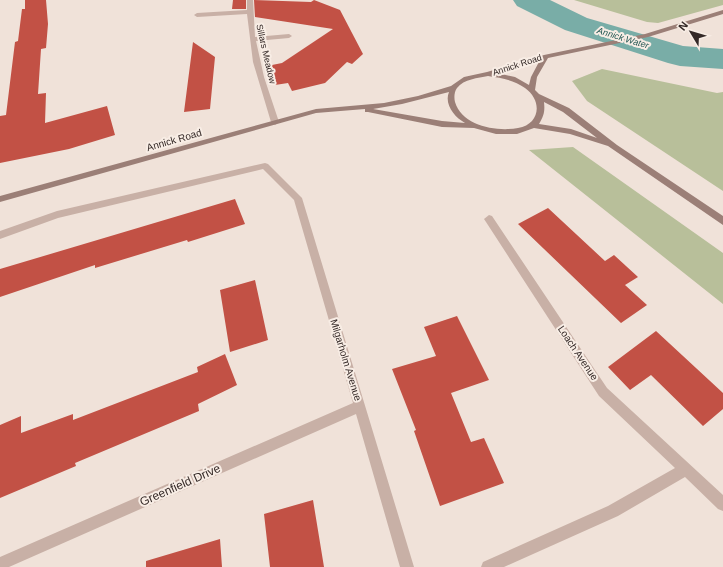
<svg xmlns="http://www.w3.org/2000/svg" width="723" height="567" font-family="Arial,sans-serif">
  <rect width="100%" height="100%" fill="#f0e2d9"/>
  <path fill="#b8bf9a" d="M574,0H723V5L658,23L647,22Z
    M602,69L717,93L723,92V191L587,101L572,81Z
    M573,147L723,253V304L529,150Z"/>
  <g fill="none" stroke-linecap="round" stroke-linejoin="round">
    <path fill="#79ada7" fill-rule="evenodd" d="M513,0H550L587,18L683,46L723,49V69L680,66L668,63L565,30L517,6Z"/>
  </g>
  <path fill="#c25145" d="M25,0H46L48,24L46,48L41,49L38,94L46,93L45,123L107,106L115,135L69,149L0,163V116L6,115L15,42L18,41L22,9H25Z
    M233,0H246V9H232Z
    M254,0L311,2L314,0L340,10L363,54L352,64L347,62L325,83L292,91L288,83L275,85L267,66L282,63L333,29L255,17Z
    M193,42L215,57L210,109L184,112Z
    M235,199L245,224L188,242L187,240L95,268V265L0,297V269Z
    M548,208L605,261L614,255L638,277L625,285L647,305L621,323L518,224Z
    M255,280L268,340L230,352L220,290Z
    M457,316L489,380L451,393L471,442L484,438L504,483L440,506L414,431L416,430L392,369L436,356L424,327Z
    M656,331L723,393V409L703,426L651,375L630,390L608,367Z
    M225,354L237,385L198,404L199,411L75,463L76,466L0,498V425L21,416V433L73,414V420L198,372L197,367Z
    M313,500L324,567H270L264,514Z
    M220,539L222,567H146V561Z"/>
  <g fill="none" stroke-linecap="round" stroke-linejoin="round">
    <path fill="#c8b0a6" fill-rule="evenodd" d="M247,0H253L255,37L289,34L292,36L289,38L256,41L264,77L279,122L275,125L271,122L253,62L247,14L197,17L194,15L197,13L247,10Z
      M265,163L268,164L302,198L414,567H400L356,414L9,567H0V557L353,403L294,200L263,169L58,218L0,239V231L57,211Z
      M489,215L492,216L607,388L723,495V511L718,509L685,477L618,516L504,567H481L483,562L608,506L675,468L599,396L486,222L484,219Z"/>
    <path fill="#9b7f77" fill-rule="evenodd" d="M723,10V14L648,37L548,58L537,77L535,90L539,94L569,108L617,145L723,216V225L608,146L570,134L534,128L517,134H496L474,128L442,127L368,112H365V109L316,113L0,202V196L316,109L384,103L418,96L451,86L464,77L487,72L544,55L645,34ZM540,60L531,77L529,85L515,77L497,73ZM488,76C501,78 514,80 525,88C543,101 540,124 518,128C497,132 462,126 455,102C454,98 454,92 457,88C464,79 478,78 488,76ZM449,92C444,104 454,117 465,123L442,121L373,109L402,104ZM544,102L563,112L597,138L571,129L539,124C544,116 545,111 544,102Z"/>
  </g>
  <g text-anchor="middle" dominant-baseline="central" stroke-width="4" stroke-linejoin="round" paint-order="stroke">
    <g font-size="9" font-style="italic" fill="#1e5450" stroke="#f8ede5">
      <text transform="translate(623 38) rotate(17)">Annick Water</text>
    </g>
    <g font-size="9" fill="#342927" stroke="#f8ede5">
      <text transform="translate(266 54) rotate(77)">Sillars Meadow</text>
      <text transform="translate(517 65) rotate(-18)">Annick Road</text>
    </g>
    <g font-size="10" fill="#342927" stroke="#f8ede5">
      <text transform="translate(174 140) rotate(-16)">Annick Road</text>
      <text transform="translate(578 353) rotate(56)">Loach Avenue</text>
      <text transform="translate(346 360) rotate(73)">Milgarholm Avenue</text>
    </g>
    <g font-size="12" fill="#342927" stroke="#f8ede5">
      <text transform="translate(180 485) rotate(-24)">Greenfield Drive</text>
    </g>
  </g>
  <g transform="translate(691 32) rotate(308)" stroke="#f8ede5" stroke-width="3" paint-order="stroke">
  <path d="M0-3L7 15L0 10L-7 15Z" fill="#342927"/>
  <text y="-6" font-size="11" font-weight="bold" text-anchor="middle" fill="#342927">N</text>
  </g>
</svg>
